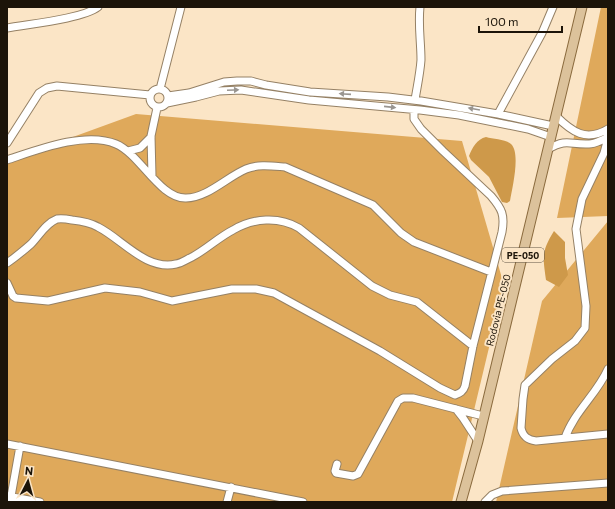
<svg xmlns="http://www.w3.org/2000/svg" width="615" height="509" font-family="Commissioner,sans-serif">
  <rect width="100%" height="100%" fill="#fbe5c6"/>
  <path fill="#dfa95b" d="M601,7H608V216L557,218Z
    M136,114L462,141L504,285L452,502H7V161Z
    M608,221V502H496L542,301Z"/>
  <path fill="#ce994a" d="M486,137C493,139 505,139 511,144C521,153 512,189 510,201L507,203L502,202L489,177L471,160L469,156C472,148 477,139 486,137Z
    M554,231L565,242V258L568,275L559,287L546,280C543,257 541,252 554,231Z"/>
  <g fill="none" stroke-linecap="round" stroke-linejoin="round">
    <defs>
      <path id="minor" d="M7,28C28,24 82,19 98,7
        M150 98a9 9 0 1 1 18 0a9 9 0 1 1-18 0Z
        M160,89L181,7
        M168,96L189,93L224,82L237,81H251L266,85L310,92L388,97L421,101L498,114L553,126
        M415,100C417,87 420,74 421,60C421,42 418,25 420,7
        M167,103L196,97L219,91L241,90L309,100L420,110L459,115L528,129L551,137
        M498,114L542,33L553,7
        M556,116C572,132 586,142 608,129
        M608,138L604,153L582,199L576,229L586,306L585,328L575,341L552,359L525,385L523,399L521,428C523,437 528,440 536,441L608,434
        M7,143L39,93L47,88L57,86L150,95
        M548,149C568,138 569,145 589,144C595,144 601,140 607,138L608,129
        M128,151L140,148L151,137
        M7,160C37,150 85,131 116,144C140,154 160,199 186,198C207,198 227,177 246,169C258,164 272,166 285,167L373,205L401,233L414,242L491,272
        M152,176L151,136L157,108
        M7,263C16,257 23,251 31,244C39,236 46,223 57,219C62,218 67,219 72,220C81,221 91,223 98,227C122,239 146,271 176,264C182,263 187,259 192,257C207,249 219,237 233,230C253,218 279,216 299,228L372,286L390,295L417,302L473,346
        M7,283L13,296L16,298L48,301L105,288L140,292L172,301L232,289H256L274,293L380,351L440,388L455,395C460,393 463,392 465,386L473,346L502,232C505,215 502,209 491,196L443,151L421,129L414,119V110
        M456,409L463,418L478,441
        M565,438C574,412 597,394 608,369
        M7,444L303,502
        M337,464L335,471L336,473L353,476L358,474L398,401L403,398H413L483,416
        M7,496L40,502
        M10,502L20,446
        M227,502L231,487
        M485,502L492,495L502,491L608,483"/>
      <path id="major" d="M461,502L478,441L582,7"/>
    </defs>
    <use href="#minor" stroke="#958165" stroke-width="9"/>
    <use href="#major" stroke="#8a6a3d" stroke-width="11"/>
    <use href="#minor" stroke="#fff" stroke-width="7"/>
    <use href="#major" stroke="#dcc29b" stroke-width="9"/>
  </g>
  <defs><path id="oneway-solid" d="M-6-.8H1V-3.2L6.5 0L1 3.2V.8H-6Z"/></defs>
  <g fill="#999590">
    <use href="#oneway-solid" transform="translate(233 90) rotate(-2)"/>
    <use href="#oneway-solid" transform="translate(345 94) rotate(-176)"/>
    <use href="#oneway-solid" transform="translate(390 107) rotate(6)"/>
    <use href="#oneway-solid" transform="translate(474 109) rotate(-170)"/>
  </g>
  <g text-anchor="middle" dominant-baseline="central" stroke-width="4" stroke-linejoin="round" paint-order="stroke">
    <rect fill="#fbe5c6" stroke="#5f5342" stroke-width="1" x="502" y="248" width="42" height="14" rx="3"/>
    <g font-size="9" font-weight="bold" fill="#1c1409">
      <text x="523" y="255">PE-050</text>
    </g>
    <g font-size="10" fill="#1c1409" stroke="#fbe5c6">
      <text transform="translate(498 310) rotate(-76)">Rodovia PE-050</text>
    </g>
  </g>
  <rect width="615" height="509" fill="none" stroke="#1c1409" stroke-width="16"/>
  <g transform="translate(28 481) rotate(6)" stroke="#fbe5c6" stroke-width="3" paint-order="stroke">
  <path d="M0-3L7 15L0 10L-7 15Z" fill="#1c1409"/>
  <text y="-6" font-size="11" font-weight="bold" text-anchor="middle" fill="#1c1409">N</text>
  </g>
  <path d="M479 26v6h83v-6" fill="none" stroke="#1c1409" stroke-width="2"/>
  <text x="485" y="26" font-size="12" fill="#1c1409" stroke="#fbe5c6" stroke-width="3" paint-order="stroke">100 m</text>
</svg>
